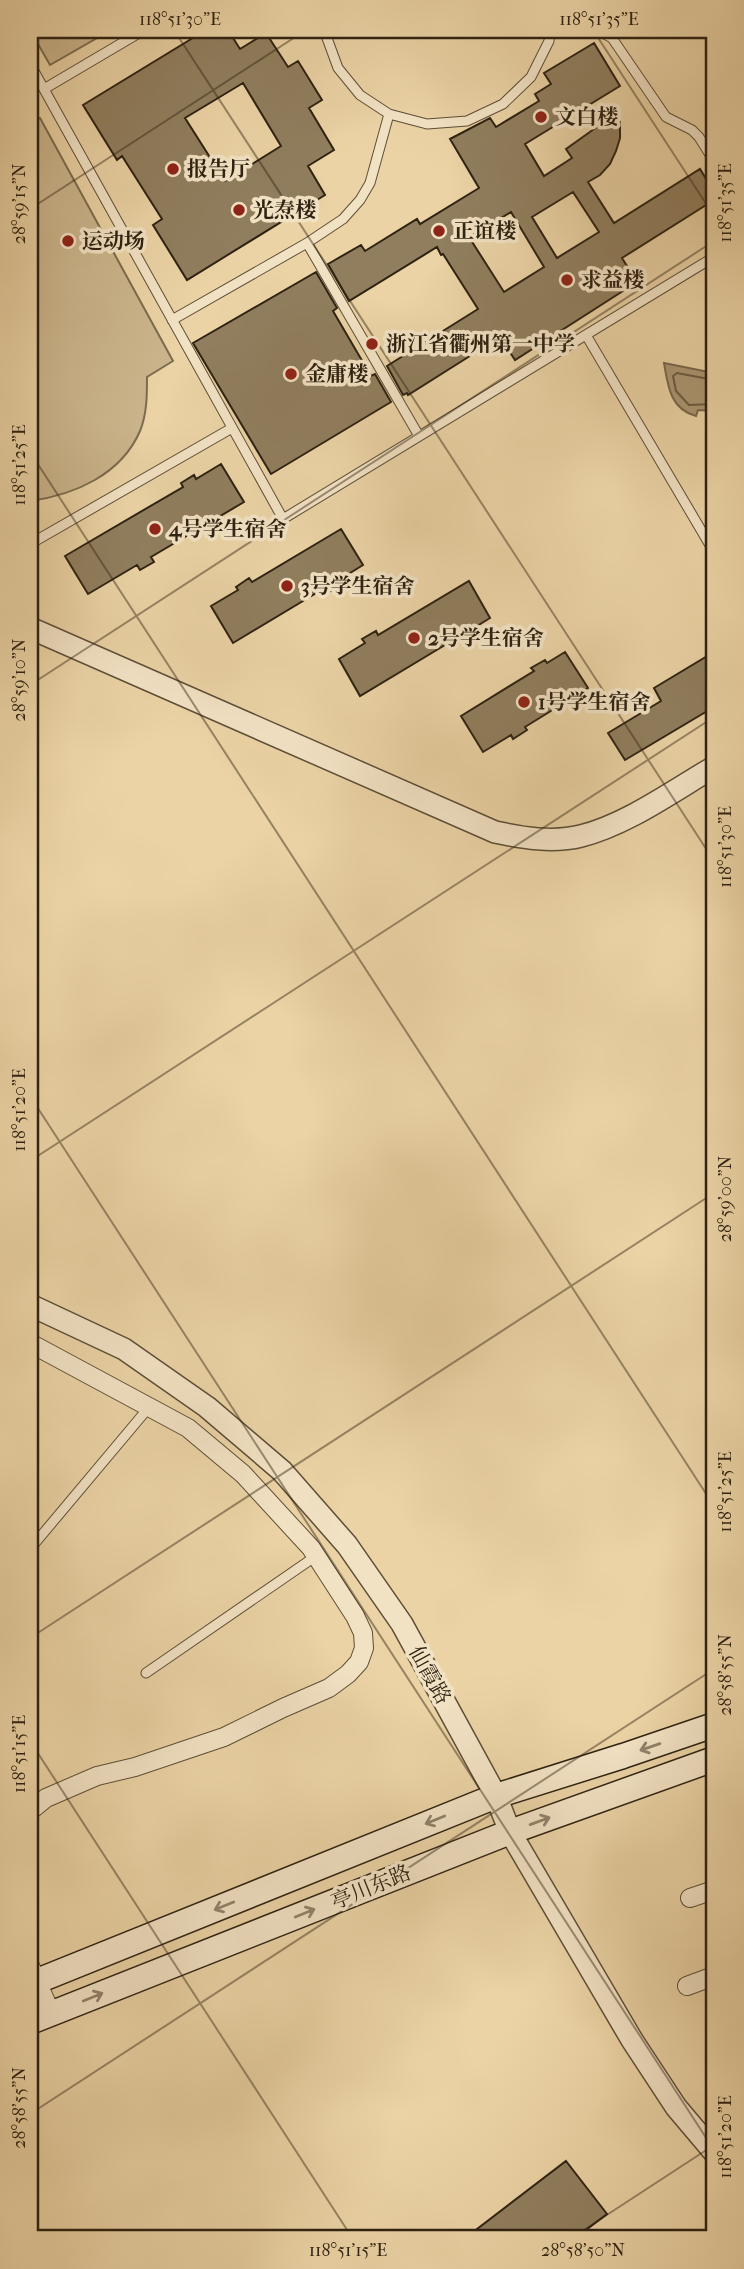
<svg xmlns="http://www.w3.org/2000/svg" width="744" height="2269" font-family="'IM FELL French Canon','Noto Serif SC',serif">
  <rect width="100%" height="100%" fill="#ebd3a5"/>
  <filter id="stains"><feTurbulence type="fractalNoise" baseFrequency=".00286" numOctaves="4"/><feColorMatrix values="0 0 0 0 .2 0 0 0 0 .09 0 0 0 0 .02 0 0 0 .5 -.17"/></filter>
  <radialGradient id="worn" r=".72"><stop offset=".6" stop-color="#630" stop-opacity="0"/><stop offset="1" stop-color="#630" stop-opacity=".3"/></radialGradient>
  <path fill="#cbb58c" stroke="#7c6c4f" stroke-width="2" d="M30,30H111L50,65Z
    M40,118L173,361L147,377C147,395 147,414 140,431C121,475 74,495 30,501V119L31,120Z"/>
  <path fill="#ab9773" stroke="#79684c" stroke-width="2" d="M664,363L714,373V411L698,410L696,416C670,409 668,386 664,363Z"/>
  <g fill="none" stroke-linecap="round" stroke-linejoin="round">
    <path stroke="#6c5c42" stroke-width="2" d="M714,380L677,373L673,376L676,391L689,405L714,404"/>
  </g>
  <path fill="#907e5e" stroke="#2e2212" stroke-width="2" fill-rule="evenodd" d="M206,30H228L240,49L266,33L288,67L298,61L322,100L309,108L334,150L308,166L325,195L187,280L153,225L162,219L122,156L117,160L83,105ZM243,83L281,146L225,181L185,118Z
    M594,43L620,86L525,144L544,176L572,158L566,149L618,112L620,124V138L616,151L610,164L600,175L588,182L614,223L700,169L714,192V200L622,258L637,282L515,360L500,337L408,395L407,393L403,395L387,366L478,309L443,254L441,255L437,247L349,301L328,264L361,245L365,251L417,219L420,224L479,188L450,139L490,118L496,127L539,101L535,94L551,84L544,73ZM573,192L599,232L557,258L532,217ZM511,212L544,267L504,292L469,237Z
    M316,272L337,308L333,311L371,376L375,374L391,402L271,474L193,343Z
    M221,464L244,502L151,557L154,562L140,570L137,565L88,594L65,556L183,487L181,483L194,475L196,479Z
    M341,529L363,565L342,578L345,583L331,591L328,586L233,643L211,606L238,590L236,587L249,578L252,582Z
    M469,581L490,618L469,631L471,635L458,643L455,639L360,696L339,659L365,643L362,639L376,631L378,635Z
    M565,652L588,688L525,727L527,730L513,739L511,735L483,752L461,716L534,671L531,668L545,660L547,663Z
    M714,652V707L625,760L608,733L661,701L654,688Z
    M566,2161L607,2214L574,2239H464Z"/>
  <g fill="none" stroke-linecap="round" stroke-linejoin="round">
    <defs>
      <path id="service" d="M324,30L338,68L360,95L389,114L427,124L467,121L503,104L531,77L549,41L550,30
        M597,30L612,38L666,117L692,130L699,137L714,161
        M30,64L283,519L714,257
        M44,89L144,30
        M307,243L419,436
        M172,320L307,243L343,219L360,200L370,183L389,114
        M586,335L714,552
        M30,544L232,428
        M30,1549L150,1406
        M146,1673L316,1556"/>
      <path id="minor" d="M30,1343L188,1428L243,1474L311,1548L355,1616L363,1633L364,1648L359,1662L348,1674L329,1688L283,1708L224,1737L135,1767L97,1776L46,1798L30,1811
        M690,1898L714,1890
        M30,1966L51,2013
        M687,1986L714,1976"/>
      <path id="tertiary" d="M30,628L495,832C523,838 553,843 581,836C626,825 673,791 714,767
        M30,1305L124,1349L207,1407L282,1471L347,1545L402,1624L496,1796L510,1832L632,2040L676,2107L714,2152"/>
      <path id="secondary" d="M30,1984L496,1796L623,1756L714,1725
        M30,2022L510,1832L714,1759"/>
    </defs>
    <use href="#service" stroke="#5d4e37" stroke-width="11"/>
    <use href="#minor" stroke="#5d4e37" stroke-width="20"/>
    <use href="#tertiary" stroke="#5d4e37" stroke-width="24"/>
    <use href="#secondary" stroke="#2e2212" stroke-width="27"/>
    <use href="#service" stroke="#f2e2c4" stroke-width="9"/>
    <use href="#minor" stroke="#f2e2c4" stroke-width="18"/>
    <use href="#tertiary" stroke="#f2e2c4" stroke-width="21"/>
    <use href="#secondary" stroke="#f2e2c4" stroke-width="24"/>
  </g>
  <defs><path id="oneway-shaft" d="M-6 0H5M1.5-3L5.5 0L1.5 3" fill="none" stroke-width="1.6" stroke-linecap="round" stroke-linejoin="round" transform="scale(1.75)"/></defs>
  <g stroke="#90826b">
    <use href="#oneway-shaft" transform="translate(650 1747) rotate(161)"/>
    <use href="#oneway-shaft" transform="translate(435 1820) rotate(158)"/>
    <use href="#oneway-shaft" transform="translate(540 1821) rotate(-20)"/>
    <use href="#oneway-shaft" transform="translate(224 1906) rotate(158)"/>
    <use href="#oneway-shaft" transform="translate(305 1913) rotate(-22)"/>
    <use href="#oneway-shaft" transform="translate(93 1997) rotate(-22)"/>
  </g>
  <path fill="none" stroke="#2e2212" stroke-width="2" stroke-opacity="0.45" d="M174,30L714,861M593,30L714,216M30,209L306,30M30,452L714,1506M30,685L714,241M30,1096L714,2150M30,1161L714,717M30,1638L714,1193M30,1741L353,2239M30,2114L714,1669M570,2239L714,2145"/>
  <g fill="#8f2418" stroke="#f2e2c4" stroke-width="2.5">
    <circle cx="541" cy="117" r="7"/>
    <circle cx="173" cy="169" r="7"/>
    <circle cx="239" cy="210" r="7"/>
    <circle cx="439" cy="231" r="7"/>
    <circle cx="68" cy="241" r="7"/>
    <circle cx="567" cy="280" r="7"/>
    <circle cx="372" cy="344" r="7"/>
    <circle cx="291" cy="374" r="7"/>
    <circle cx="155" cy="529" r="7"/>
    <circle cx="287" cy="586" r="7"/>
    <circle cx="414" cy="638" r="7"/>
    <circle cx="524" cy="702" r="7"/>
  </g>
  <g text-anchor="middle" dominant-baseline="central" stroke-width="7" stroke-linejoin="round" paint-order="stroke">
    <g font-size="21" font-weight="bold" fill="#2e2212" stroke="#f2e2c4" text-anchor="start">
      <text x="555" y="117">文白楼</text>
      <text x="187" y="169">报告厅</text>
      <text x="253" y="210">光焘楼</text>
      <text x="453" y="231">正谊楼</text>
      <text x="82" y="241">运动场</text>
      <text x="581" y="280">求益楼</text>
      <text x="386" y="344">浙江省衢州第一中学</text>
      <text x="305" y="374">金庸楼</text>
      <text x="169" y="529">4号学生宿舍</text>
      <text x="301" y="586">3号学生宿舍</text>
      <text x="428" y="638">2号学生宿舍</text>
      <text x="538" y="702">1号学生宿舍</text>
    </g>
    <g font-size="21" fill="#2e2212" stroke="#f2e2c4">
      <text transform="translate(430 1675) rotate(61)">仙霞路</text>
      <text transform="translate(371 1887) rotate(-22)">亭川东路</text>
    </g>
  </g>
  <rect width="744" height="2269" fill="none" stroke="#ebd3a5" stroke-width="77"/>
  <rect x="38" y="38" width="668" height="2192" fill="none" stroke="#2e2212" stroke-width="2.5"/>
  <g font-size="18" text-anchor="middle" fill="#2e2212">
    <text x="180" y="25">118°51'30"E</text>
    <text x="599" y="25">118°51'35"E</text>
    <text transform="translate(725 203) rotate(-90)" y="6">118°51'35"E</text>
    <text transform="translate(19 204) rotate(-90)" y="6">28°59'15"N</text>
    <text transform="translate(19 465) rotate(-90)" y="6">118°51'25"E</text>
    <text transform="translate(19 680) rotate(-90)" y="6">28°59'10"N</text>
    <text transform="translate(725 847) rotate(-90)" y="6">118°51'30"E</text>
    <text transform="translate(19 1110) rotate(-90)" y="6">118°51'20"E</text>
    <text transform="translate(725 1199) rotate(-90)" y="6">28°59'00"N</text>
    <text transform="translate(725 1492) rotate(-90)" y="6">118°51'25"E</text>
    <text transform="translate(725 1675) rotate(-90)" y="6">28°58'55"N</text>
    <text transform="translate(19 1754) rotate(-90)" y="6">118°51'15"E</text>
    <text transform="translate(19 2108) rotate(-90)" y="6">28°58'55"N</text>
    <text transform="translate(725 2137) rotate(-90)" y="6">118°51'20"E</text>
    <text x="348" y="2256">118°51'15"E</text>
    <text x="583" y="2256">28°58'50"N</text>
  </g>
  <rect width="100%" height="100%" filter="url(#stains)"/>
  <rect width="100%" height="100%" fill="url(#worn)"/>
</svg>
